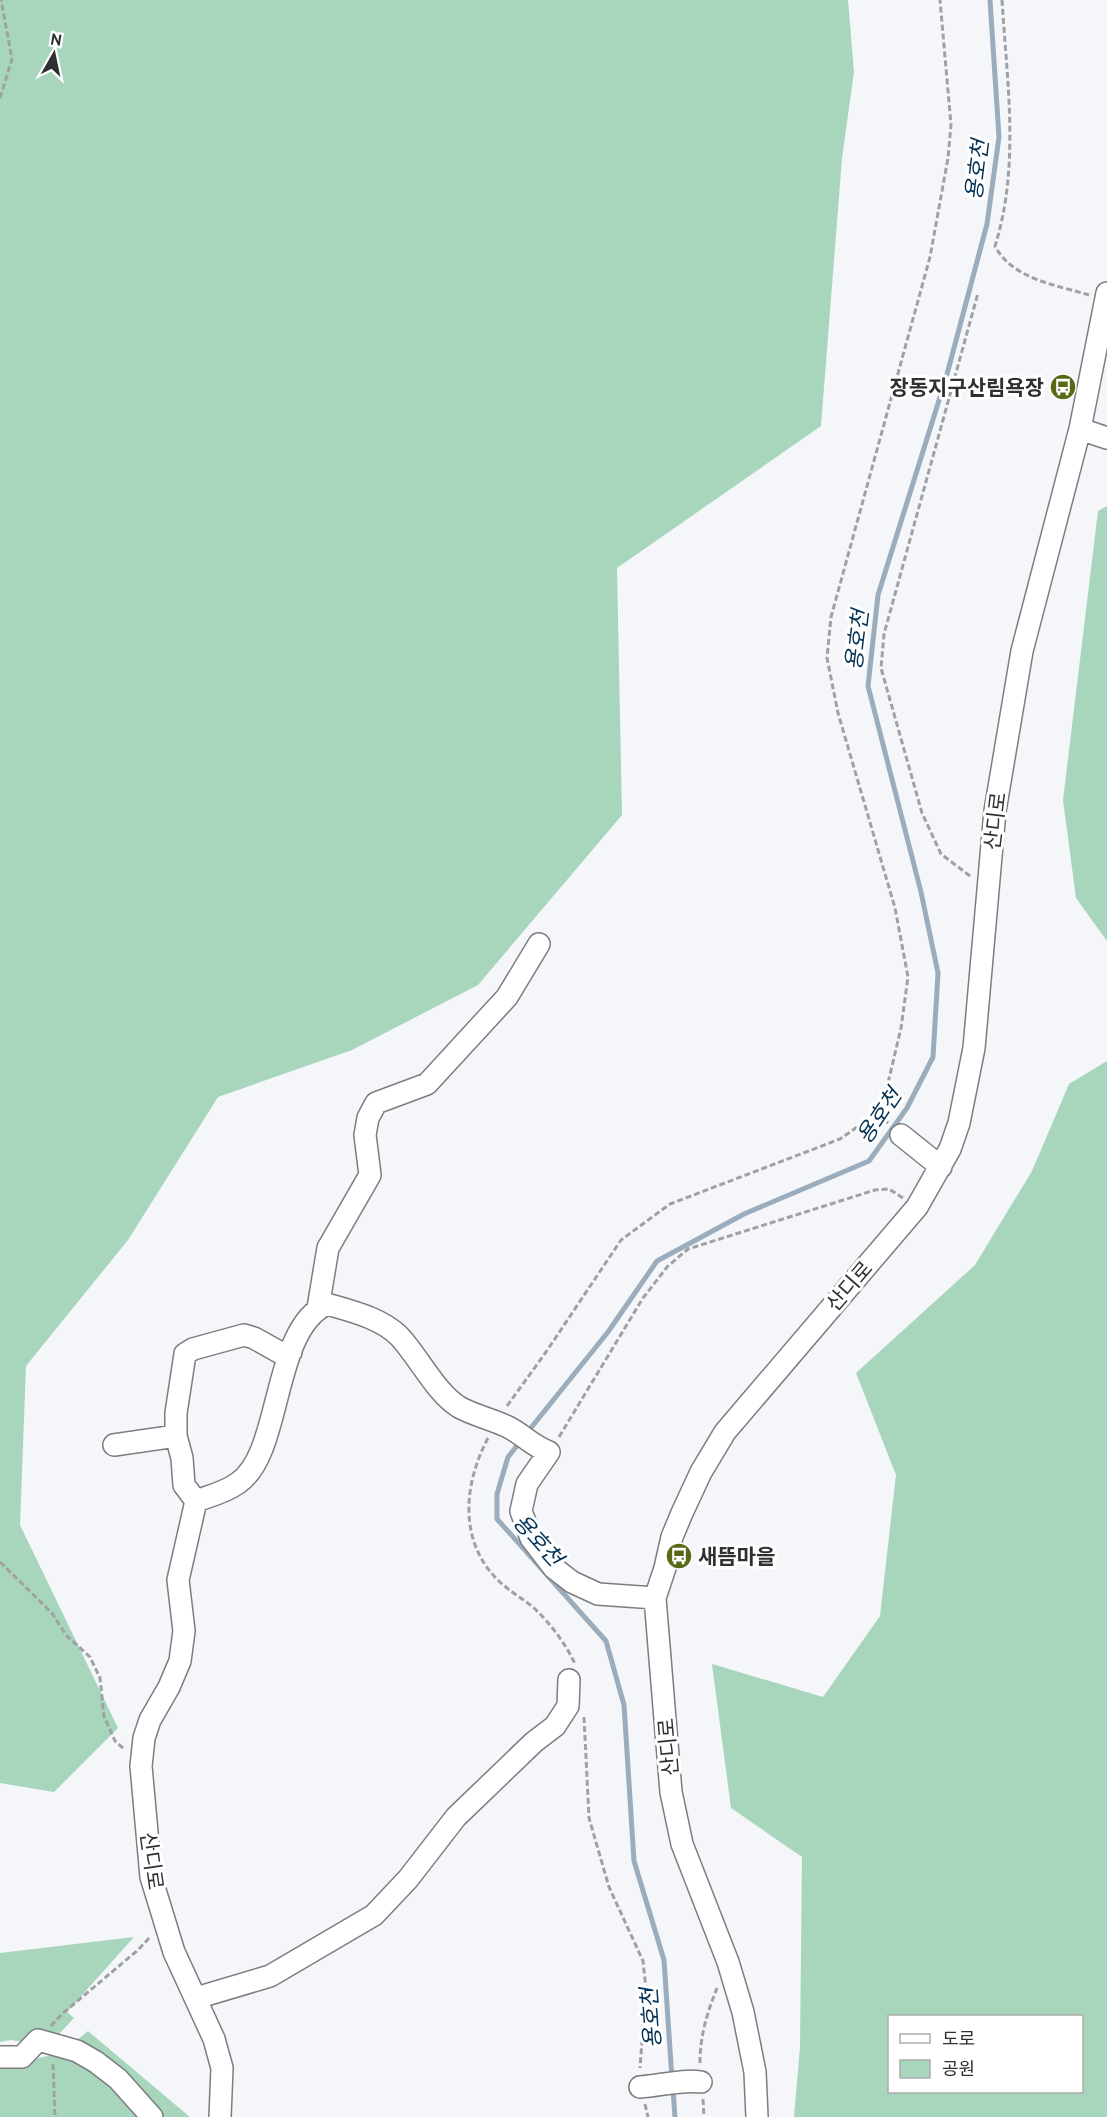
<svg xmlns="http://www.w3.org/2000/svg" width="1107" height="2117" font-family="Cabin,'Noto Sans KR',sans-serif">
  <rect width="100%" height="100%" fill="#f4f6fa"/>
  <path fill="#a7d6bd" fill-rule="evenodd" d="M0,0H848L854,72L842,158L821,426L617,568L622,815L478,985L352,1050L218,1097L128,1240L26,1366L20,1525L118,1728L54,1792L0,1783Z
    M1107,506V941L1076,898L1063,800L1098,511Z
    M1107,1061V2117H794L800,2047L802,1857L731,1808L712,1664L823,1697L880,1616L896,1475L856,1373L975,1265L1032,1171L1069,1084ZM890,2016H1082V2092H890Z
    M134,1937L67,2012L74,2018L58,2035L42,2045L11,2040L0,2042V1953Z
    M88,2031L190,2117H0V2064L16,2063L61,2053Z"/>
  <g fill="none" stroke-linecap="round" stroke-linejoin="round">
    <path stroke="#9bacbc" stroke-width="5" d="M526,1434L608,1332L657,1261L744,1214L869,1161L907,1108L933,1057L938,973L921,892L868,686L878,595L946,378L987,224L999,137L990,0
      M520,1442L508,1457L497,1494V1519L606,1641L624,1705L634,1861L664,1960L672,2079
      M673,2089L675,2117"/>
    <defs>
      <path id="minor" d="M1080,429L1107,438
        M901,1135L941,1167
        M318,1308L328,1248L370,1175L365,1135L368,1118L376,1103L427,1084L507,997L539,944
        M114,1445L176,1436
        M196,1501L184,1485L182,1458L176,1436V1413L185,1354L193,1349L244,1335L254,1338L279,1352H291
        M196,1998L270,1976L374,1915L408,1879L456,1817L534,1742L555,1726L568,1706L569,1680
        M0,2057H22L38,2040L77,2051L96,2062L118,2079L152,2117
        M640,2087C660,2086 682,2079 701,2082
        M220,2117L222,2068L214,2039L174,1952L151,1877L141,1766L144,1738L150,1720L169,1687L180,1661L184,1631L178,1580L196,1501C210,1496 226,1492 238,1483C283,1453 271,1330 327,1304C351,1311 381,1318 399,1336C418,1356 436,1393 459,1407C473,1415 491,1419 506,1426C522,1433 530,1445 549,1452L527,1484L521,1511L531,1538L554,1568L572,1582L598,1594L655,1598
        M757,2117L755,2072L743,2012L728,1962L682,1844L671,1792L655,1598L665,1568L672,1537L682,1513L701,1472L725,1432L917,1207L950,1149L959,1123L974,1048L995,811L1022,651L1080,429L1107,293"/>
    </defs>
    <use href="#minor" stroke="#7c7d81" stroke-width="24"/>
    <path stroke="#a0a1a4" stroke-width="3" stroke-dasharray="6 3" stroke-linecap="butt" d="M1002,0C1007,82 1020,167 995,246C1012,279 1056,285 1089,295
      M0,98L12,59L1,0
      M970,876L941,854L922,813L881,668L884,634L978,293
      M877,1113L889,1124
      M507,1406L546,1352L621,1240L670,1204L840,1139L877,1113L888,1083L901,1028L908,977L895,908L838,713L827,658L831,617L930,257L948,158L951,125L940,0
      M559,1437L643,1298L667,1267L688,1249L875,1190L889,1189L903,1198
      M488,1438C463,1485 458,1544 501,1583C511,1592 523,1599 534,1608C550,1623 566,1644 575,1664
      M0,1562L52,1613L66,1635L90,1657L100,1678L104,1716L115,1741L124,1749
      M584,1717L589,1818L609,1887L643,1961L646,1989L640,2068
      M51,2026L62,2014L138,1950L151,1936
      M700,2063C700,2036 707,2013 717,1988
      M53,2064L55,2117
      M703,2099L704,2117
      M645,2104L648,2117"/>
    <use href="#minor" stroke="#fff" stroke-width="21"/>
  </g>
  <defs>
    <symbol id="bus-disc" viewBox="-11 -11 22 22"><circle r="9.5" fill="#576915" stroke="#fff"/><path d="M-5-6H5V4H4V6H2V4H-2V6H-4V4H-5ZM-3.5-4V0h7V-4ZM-3.5 1.2v1.5H-2V1.2ZM2 1.2v1.5H3.5V1.2Z" fill="#fff"/></symbol>
  </defs>
  <g fill-rule="evenodd">
    <use href="#bus-disc" x="1048" y="372" width="30" height="30"/>
    <use href="#bus-disc" x="664" y="1541" width="30" height="30"/>
  </g>
  <g text-anchor="middle" dominant-baseline="central" stroke-width="6" stroke-linejoin="round" paint-order="stroke">
    <g font-size="21" font-weight="bold" fill="#303032" stroke="#fff" text-anchor="end">
      <text x="1044" y="387">장동지구산림욕장</text>
      <text x="698" y="1556" text-anchor="start">새뜸마을</text>
    </g>
    <g font-size="21" fill="#303032" stroke="#fff">
      <text transform="translate(995 821) rotate(-83)">산디로</text>
      <text transform="translate(849 1286) rotate(-49)">산디로</text>
      <text transform="translate(668 1747) rotate(-95)">산디로</text>
      <text transform="translate(152 1861) rotate(82)">산디로</text>
    </g>
    <g font-size="22" font-style="italic" fill="#043355" stroke="#fff">
      <text transform="translate(977 170) rotate(-83)">용호천</text>
      <text transform="translate(857 640) rotate(-83)">용호천</text>
      <text transform="translate(879 1116) rotate(-56)">용호천</text>
      <text transform="translate(538 1540) rotate(48)">용호천</text>
      <text transform="translate(651 2018) rotate(-94)">용호천</text>
    </g>
  </g>
  <rect x="888" y="2015" width="195" height="78" fill="#ffffff" stroke="#acacad" stroke-width="1.5"/>
  <rect x="900" y="2034" width="30" height="9" fill="#ffffff" stroke="#acacad" stroke-width="1.5"/>
  <text x="942" y="2045" font-size="18" fill="#303032">도로</text>
  <rect x="900" y="2060" width="30" height="18" fill="#a7d6bd" stroke="#acacad" stroke-width="1.5"/>
  <text x="942" y="2075" font-size="18" fill="#303032">공원</text>
  <g transform="translate(54 54) rotate(9)" stroke="#ffffff" stroke-width="4.5" paint-order="stroke">
  <path d="M0-4.5L10 22L0 15L-10 22Z" fill="#303032"/>
  <text y="-9" font-size="16" font-weight="bold" text-anchor="middle" fill="#303032">N</text>
  </g>
</svg>
